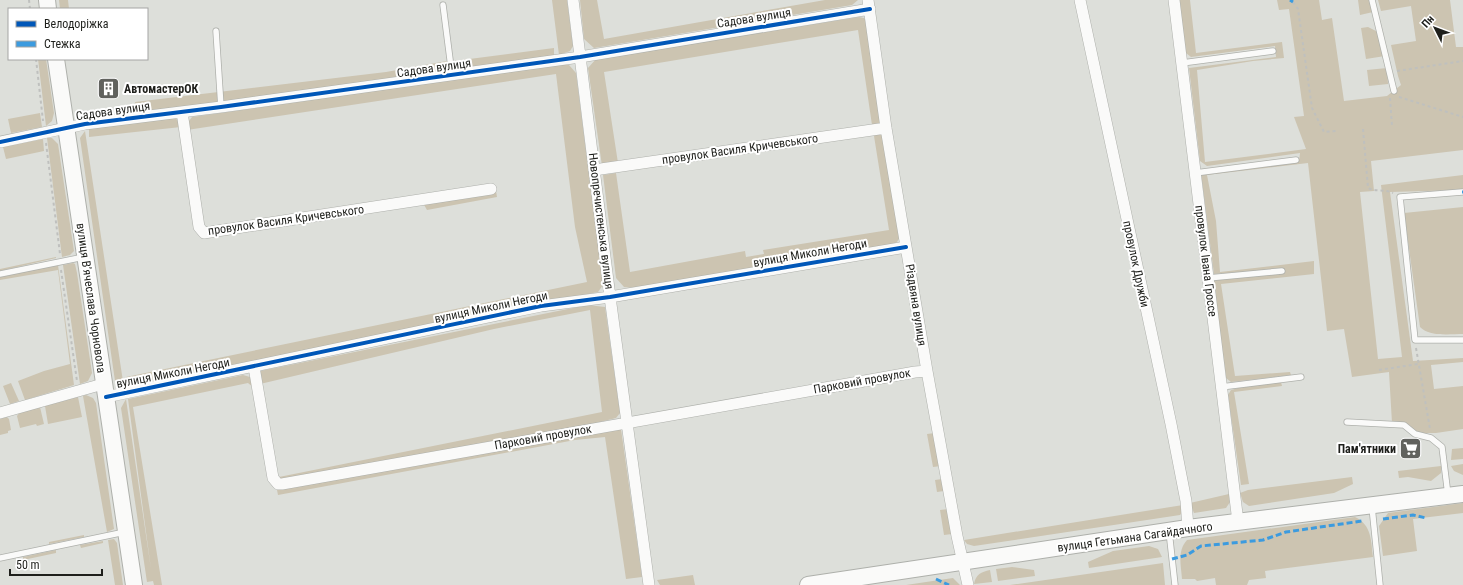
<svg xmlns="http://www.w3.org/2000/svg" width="1463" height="585" font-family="'Roboto Condensed',sans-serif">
  <rect width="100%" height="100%" fill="#dddfda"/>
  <path fill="#ccc4b1" d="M59,0H68L69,9H60Z
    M552,0H567L573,46L570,51L559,55Z
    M580,0H597L604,39L825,0H858L852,5L594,48L584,39Z
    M1179,0H1190L1196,53L1282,42L1284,58L1253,61L1197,70L1205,162L1306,149L1294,117L1304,116L1289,9L1279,10L1277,0H1319L1322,20L1332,18L1344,101L1387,96L1401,85L1398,76L1391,45L1416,41L1411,6L1381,11L1378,0H1450L1456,47H1463V150L1371,161L1374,191L1360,192L1378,359L1402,357L1381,185L1463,175V190L1390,192L1413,361L1463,358V362L1431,365L1434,389L1463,386V429L1436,433H1418L1392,423L1389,372L1352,377L1344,329L1327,331L1308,163L1207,175L1216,221L1220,272L1314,261V274L1221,284L1235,376L1290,372L1291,375L1231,382L1226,378L1213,279L1285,272V269L1214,274L1201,173L1299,161L1300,153L1207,166L1200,161L1189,68L1276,57L1275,46L1191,57L1186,53Z
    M1358,0H1370L1373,12L1360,15Z
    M859,17L864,18L868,23L882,122L880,125H872L858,30L604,72L618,163L602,166L588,68L596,59Z
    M1368,27L1378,32L1385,56L1366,59L1361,28Z
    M554,48V56L456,72L454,61Z
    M38,59H46L54,113L52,121L46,126Z
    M447,61L446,72L136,113L135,102L386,72Z
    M558,65H569L576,73L603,285L598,292L127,388L126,377L587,282L575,227L556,74L187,130L189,121L192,117Z
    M1387,68L1388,84L1369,86L1367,70Z
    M40,113L42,127L11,133L8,119Z
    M175,118L180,122L181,127L89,137V129Z
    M85,131L124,388L115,381L80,138Z
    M871,134H884L901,235L897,242L891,245L633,288L624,287L616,278L603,175L616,173L630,272L745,251L746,257L764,254L763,250L889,230L874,136Z
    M47,138H52L58,144L74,251L70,255L62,257Z
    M43,139L44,151L6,159L3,147Z
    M496,191L497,197L427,210L423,203Z
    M1463,207V334C1450,334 1429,337 1420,327L1404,213Z
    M56,257V258L0,271V269Z
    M73,263L75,264L77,273L92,373L88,381L80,384L63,265Z
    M58,265L74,385L25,400L18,381L44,371L70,364L58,270L0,280V277Z
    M588,305L605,307L620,413L616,418L584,426L280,480L279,477L602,412L590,310L494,329L260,384V371Z
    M243,375L250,377L255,389L248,383L133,407L162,585H154L153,581L147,582L121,408L126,399L151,569L128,399Z
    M1281,382L1282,386L1234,392L1249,484L1241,485L1228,395L1231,390L1238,388Z
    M11,383L19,401L10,404L3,386Z
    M86,395L93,398L96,403L114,529L107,532L83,396Z
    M78,397L82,417L48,424L45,406Z
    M40,407L44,424L37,426L36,424L20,428L17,416L19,413Z
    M7,417L9,419L11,430L8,431V433L0,435V419Z
    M621,429L642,577L626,579L605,437L575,440L278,495L277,490L604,430Z
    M935,433L941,466L933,467L927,434Z
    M1463,448V459L1451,460L1452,449Z
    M1463,464V475L1454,471L1451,466Z
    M1441,466V473L1431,481L1408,477L1399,478L1398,471Z
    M1352,477L1353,484L1334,493L1249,506L1243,502L1240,493L1248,490Z
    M942,479L944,491L937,492L935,480Z
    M1229,494L1230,502L1226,508L1194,513L1190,503Z
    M1463,503V513L1413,519L1417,551L1383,556L1379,526L1388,513Z
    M1183,505L1182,513L1180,515L974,546L967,544L964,540Z
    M948,509L952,534L944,535L940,510Z
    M1355,517C1372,525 1371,541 1373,557L1265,571L1266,578L1249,580L1247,585H1216L1215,578L1197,581L1195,579H1182C1181,565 1177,551 1187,540Z
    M84,535V537L49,544V542Z
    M114,539L117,543L123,585H115L108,540Z
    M103,541V543L81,548L80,545Z
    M1149,546L1158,549L1162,557L1089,568L1088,562L1113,551Z
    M56,550V553L23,560V557Z
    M1163,563L1165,585H1010Z
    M1012,567L1034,570L1035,576L998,581L996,569Z
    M990,570L992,582L974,584C976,574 981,572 990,570Z
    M693,575L695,585H660L657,580Z
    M953,578L960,585H906Z"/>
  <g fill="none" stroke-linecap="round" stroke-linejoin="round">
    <defs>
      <path id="lane" d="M1372,0L1394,91
        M443,5L452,75
        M216,31L221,107
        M1182,63L1273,51
        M1195,173L1296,160
        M1462,192L1400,197L1415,340H1463
        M0,274L84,257
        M1208,278L1282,271
        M1221,387L1301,377
        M1347,422L1404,425L1415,434L1431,438L1442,447L1448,495
        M1372,507L1380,585
        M1169,531L1175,585
        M0,558L125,532"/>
      <path id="street" d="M573,0L610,297L649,585
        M868,0L886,128L927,371L957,536L968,585
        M1080,0L1171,424L1186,501L1188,528
        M1174,0L1238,522
        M182,112L199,227L204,233L491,189
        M0,142L85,124L221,107L580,57L870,9
        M594,170L886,128
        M254,367L273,478L278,484H282L915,372L927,371
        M106,397L541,306L610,297L906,247
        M0,413L103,384"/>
      <path id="secondary" d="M47,0L48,9
        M56,59L134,585
        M808,585L1188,528L1463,494"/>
    </defs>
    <use href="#lane" stroke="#aeb0ab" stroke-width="7"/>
    <use href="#street" stroke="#aeb0ab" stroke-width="12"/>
    <use href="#secondary" stroke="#aeb0ab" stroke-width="18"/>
    <path stroke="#bfc0be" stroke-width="2" stroke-dasharray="3 3" stroke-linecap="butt" d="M29,0L30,9
      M1293,2L1298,9L1312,108L1324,132L1336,131
      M36,59L43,121
      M1397,71L1463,61
      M1399,97L1463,117
      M1390,98L1392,126
      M1363,129L1368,188C1376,192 1385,189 1393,193
      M46,143L60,254
      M61,270L77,381
      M1416,348L1430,429
      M1379,370L1418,364"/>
    <use href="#lane" stroke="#fafaf9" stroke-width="5.5"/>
    <use href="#street" stroke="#fafaf9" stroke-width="11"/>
    <use href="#secondary" stroke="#fafaf9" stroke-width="16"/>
    <path stroke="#3c9bdf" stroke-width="3" stroke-dasharray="6 3" stroke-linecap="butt" d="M1290,0L1293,2
      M1462,192H1463
      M1383,519L1413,515L1426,518
      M1172,559L1187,555L1201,546L1263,540L1286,532L1362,521
      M936,579L949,585"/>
    <defs>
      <path id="cycleway" d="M0,142L85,124L221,107L580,57L870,9
        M106,397L541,306L610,297L906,247"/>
    </defs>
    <use href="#cycleway" stroke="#fff" stroke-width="6"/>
    <use href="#cycleway" stroke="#0057b8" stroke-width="4"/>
  </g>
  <defs>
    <symbol id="building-square" viewBox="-11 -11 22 22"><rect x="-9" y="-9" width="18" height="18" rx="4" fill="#61625e" stroke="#fff"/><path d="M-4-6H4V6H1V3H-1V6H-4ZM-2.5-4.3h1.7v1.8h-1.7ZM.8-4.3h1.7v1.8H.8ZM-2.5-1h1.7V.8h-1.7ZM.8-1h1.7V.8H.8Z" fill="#fff"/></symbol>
    <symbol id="supermarket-square" viewBox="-11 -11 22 22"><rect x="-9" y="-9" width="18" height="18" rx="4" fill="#61625e" stroke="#fff"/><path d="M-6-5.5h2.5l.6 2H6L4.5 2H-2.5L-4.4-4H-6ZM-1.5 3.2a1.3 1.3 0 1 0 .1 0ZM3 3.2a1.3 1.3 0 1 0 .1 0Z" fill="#fff"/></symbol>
  </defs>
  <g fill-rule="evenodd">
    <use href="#building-square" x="96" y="76" width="25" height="25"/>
    <use href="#supermarket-square" x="1398" y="436" width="25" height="25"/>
  </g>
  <g text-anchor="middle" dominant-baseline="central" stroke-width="4" stroke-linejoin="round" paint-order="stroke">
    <g font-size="12" fill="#1e1f1b" stroke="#fff">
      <text transform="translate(754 18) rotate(-9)">Садова вулиця</text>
      <text transform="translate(434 68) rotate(-8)">Садова вулиця</text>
      <text transform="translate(113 111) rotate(-8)">Садова вулиця</text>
      <text transform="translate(740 149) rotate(-8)">провулок Василя Кричевського</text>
      <text transform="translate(286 220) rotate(-8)">провулок Василя Кричевського</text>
      <text transform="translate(601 221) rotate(83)">Новопречистенська вулиця</text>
      <text transform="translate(810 253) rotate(-10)">вулиця Миколи Негоди</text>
      <text transform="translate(1206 261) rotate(83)">провулок Івана Гроссе</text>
      <text transform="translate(1136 264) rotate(78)">провулок Дружби</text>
      <text transform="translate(91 298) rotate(82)">вулиця Вʼячеслава Чорновола</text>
      <text transform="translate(916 305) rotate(81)">Різдвяна вулиця</text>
      <text transform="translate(491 307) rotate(-12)">вулиця Миколи Негоди</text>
      <text transform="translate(173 373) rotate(-11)">вулиця Миколи Негоди</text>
      <text transform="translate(862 381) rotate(-10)">Парковий провулок</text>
      <text transform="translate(543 437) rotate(-10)">Парковий провулок</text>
      <text transform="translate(1135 537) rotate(-8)">вулиця Гетьмана Сагайдачного</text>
    </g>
    <g font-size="12" font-weight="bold" fill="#1e1f1b" stroke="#fff" text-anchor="start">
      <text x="124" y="89">АвтомастерОК</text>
      <text x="1396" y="449" text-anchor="end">Пам'ятники</text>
    </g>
  </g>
  <rect x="8" y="8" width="140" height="52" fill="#ffffff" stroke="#a5a5a4"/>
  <rect x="16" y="21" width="20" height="6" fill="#0057b8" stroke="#a5a5a4"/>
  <text x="44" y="28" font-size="12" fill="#1e1f1b">Велодоріжка</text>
  <rect x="16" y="41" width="20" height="6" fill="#3c9bdf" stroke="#a5a5a4"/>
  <text x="44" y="48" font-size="12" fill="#1e1f1b">Стежка</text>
  <g transform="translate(1435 28) rotate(312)" stroke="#ffffff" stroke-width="3" paint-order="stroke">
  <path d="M0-3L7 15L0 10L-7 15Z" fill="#1e1f1b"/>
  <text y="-6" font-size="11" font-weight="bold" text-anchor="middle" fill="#1e1f1b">Пн</text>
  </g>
  <path d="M10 569v6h92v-6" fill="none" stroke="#1e1f1b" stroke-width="2"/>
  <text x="16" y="569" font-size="12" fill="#1e1f1b" stroke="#ffffff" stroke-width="3" paint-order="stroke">50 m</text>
</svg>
